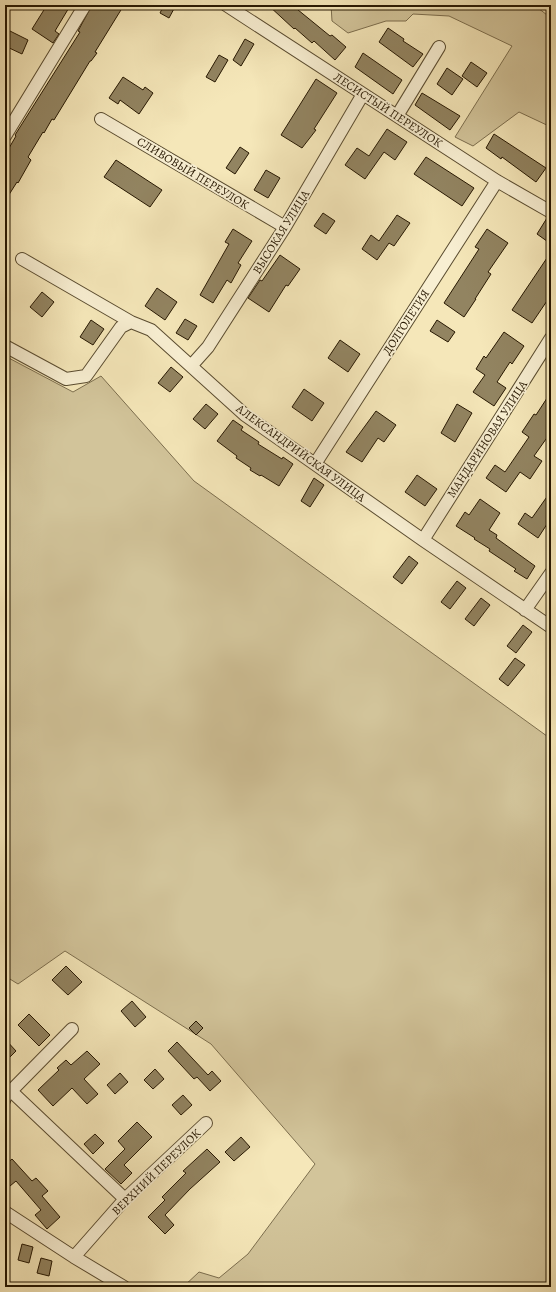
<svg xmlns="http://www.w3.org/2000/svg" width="556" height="1292" font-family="Alegreya,serif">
  <rect width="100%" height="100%" fill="#f5e7b9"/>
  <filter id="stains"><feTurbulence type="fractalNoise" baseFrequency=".005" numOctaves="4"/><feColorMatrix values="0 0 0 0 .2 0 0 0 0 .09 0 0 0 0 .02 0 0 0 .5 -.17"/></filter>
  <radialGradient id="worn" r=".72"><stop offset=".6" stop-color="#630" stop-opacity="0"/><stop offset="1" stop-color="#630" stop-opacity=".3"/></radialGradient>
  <path fill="#d2c49a" stroke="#7c6e4e" d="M331,5H534L551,18V127L519,112L473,146L455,137L512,46L449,16L413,14L406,21H386L348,33L332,21Z
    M5,356L73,392L101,376L194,481L551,739V1287H183L199,1272L219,1278L248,1254L315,1164L211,1044L65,951L18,984L5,976Z"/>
  <path fill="#928461" stroke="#271802" d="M47,5H76L74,8L70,6L55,31L59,34L53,43L32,29Z
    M92,5H124L95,52L97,53L91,61H90L54,120L52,119L44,133L43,132L28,157L31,160L18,183L17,182L5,201V155L16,136L15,135L80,32L78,31Z
    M164,5H176L169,18L160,13Z
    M268,5H292L330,36L332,35L346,47L335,60L314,41L312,43L295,28L294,29Z
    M388,28L404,39L403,41L423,54L413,67L379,42Z
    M10,31L28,40L22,54L5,46V42Z
    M245,39L254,44L241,66L233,60Z
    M363,53L402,80L393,94L355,67Z
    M219,55L228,60L215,82L206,77Z
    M471,62L487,73L477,87L462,76Z
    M447,68L463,79L452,95L437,84Z
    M123,77L143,90L145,87L153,93L139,114L120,100L118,104L109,98Z
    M316,79L337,93L314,129L316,130L302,148L281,135Z
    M422,93L460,116L450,130L415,105Z
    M387,129L407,142L395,160L384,152L365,179L345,165L357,148L369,156Z
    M494,134L546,168L536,182L502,157L501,159L486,148Z
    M240,147L249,153L235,174L226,168Z
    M426,157L474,188L462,206L414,174Z
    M116,160L162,190L150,207L104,177Z
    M266,170L280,178L268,198L254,190Z
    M323,213L335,221L326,234L314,226Z
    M397,215L410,223L394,246L389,243L377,260L362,249L371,235L379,241Z
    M547,218L551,219V244L537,234Z
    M233,229L252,241L238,263L241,265L231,283L227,280L213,303L200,295L229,244L225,242Z
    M487,229L508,243L488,272L491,274L475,299H476L464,317L444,303L479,249L475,247Z
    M551,252V295L532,323L512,310Z
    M280,255L300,269L288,286L286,285L269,312L248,298L260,280L262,281Z
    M157,288L177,302L165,320L145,306Z
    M42,292L54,302L42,317L30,307Z
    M185,319L197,326L188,340L176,333Z
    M91,320L104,329L93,345L80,337Z
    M437,320L455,332L448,342L430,331Z
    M504,332L524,346L512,364L510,362L497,382L506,388L494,406L473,392L485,375L476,369L484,356L486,358Z
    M340,340L360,354L348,372L328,358Z
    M171,367L183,377L170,392L158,383Z
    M304,389L324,403L312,421L292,407Z
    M551,392V432L534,456L542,461L530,479L520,472L506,492L486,478L495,465L505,472L529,437L522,432L534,414L536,415Z
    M206,404L218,414L205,429L193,419Z
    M457,404L472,413L455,442L441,433Z
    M376,411L396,425L384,442L378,438L362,462L346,452Z
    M233,420L243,427L241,430L259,442L258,444L282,459L283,457L293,464L279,486L261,475L260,476L250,470L251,468L236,458L237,456L217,441Z
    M417,475L437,489L425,506L405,492Z
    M314,478L324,485L310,507L301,501Z
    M551,491V518L538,538L518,524L525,513L532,518Z
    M480,499L500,513L489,530L497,535L496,538L535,566L527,579L514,571L516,569L489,551L490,549L474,539L475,538L456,526L465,512L469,515Z
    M409,556L418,563L402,584L393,577Z
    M457,581L466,588L450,609L441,602Z
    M481,598L490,605L474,626L465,619Z
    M523,625L532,632L516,653L507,646Z
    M515,658L525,665L508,686L499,679Z
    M66,966L82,982L68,995L52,980Z
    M132,1001L146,1017L135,1027L121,1011Z
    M29,1014L50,1035L39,1046L18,1025Z
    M196,1021L203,1028L196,1035L189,1028Z
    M5,1039L16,1051L5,1062Z
    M177,1042L208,1075L212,1071L221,1081L210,1091L197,1077L194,1079L168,1051Z
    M87,1051L100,1064L84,1079L98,1094L87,1104L72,1088L53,1106L38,1090L59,1070L57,1068L66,1060L71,1065Z
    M155,1069L164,1079L153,1089L144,1080Z
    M120,1073L128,1082L115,1094L107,1085Z
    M183,1095L192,1105L181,1115L172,1105Z
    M137,1122L152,1137L124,1165L132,1173L121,1184L105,1169L125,1149L118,1141Z
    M95,1134L104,1143L93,1154L84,1144Z
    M241,1137L250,1147L234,1161L225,1152Z
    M207,1149L220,1162L190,1189L165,1215L174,1225L165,1234L148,1217L165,1200L162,1197L186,1173L183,1171Z
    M12,1159L32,1181L36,1178L48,1191L42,1196L60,1217L47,1229L35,1215L41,1210L16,1181L10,1186L5,1181V1165Z
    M22,1244L33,1247L29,1263L18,1260Z
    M41,1258L52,1261L49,1276L37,1273Z"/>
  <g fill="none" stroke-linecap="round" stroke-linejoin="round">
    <defs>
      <path id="lane" d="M5,1106L11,1091"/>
      <path id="street" d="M226,5L497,181L551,212
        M397,116L439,47
        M101,119L285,227
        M5,136L85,5
        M22,259L131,322
        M5,346L66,379L86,376L121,327L131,322L151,330L245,415L423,540L551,627
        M191,366L208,347L285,227L363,94
        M315,464L497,181
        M423,540L551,338
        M525,610L551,573
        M5,1088L11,1091L125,1199
        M11,1091L72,1029
        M5,1212L74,1257L124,1287
        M74,1257L125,1199L206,1123"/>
    </defs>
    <use href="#lane" stroke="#5a4c30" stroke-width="8"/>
    <use href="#street" stroke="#5a4c30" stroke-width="14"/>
    <use href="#lane" stroke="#f8efd2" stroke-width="6"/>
    <use href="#street" stroke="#f8efd2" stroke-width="12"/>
  </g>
  <g text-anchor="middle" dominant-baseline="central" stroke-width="3.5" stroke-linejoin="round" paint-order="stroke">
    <g font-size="12" fill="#271802" stroke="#f8efd2">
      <text transform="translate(388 110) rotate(33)">ЛЕСИСТЫЙ ПЕРЕУЛОК</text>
      <text transform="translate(193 173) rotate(31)">СЛИВОВЫЙ ПЕРЕУЛОК</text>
      <text transform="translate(281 232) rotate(-58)">ВЫСОКАЯ УЛИЦА</text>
      <text transform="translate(406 322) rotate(-57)">ДОЛГОЛЕТИЯ</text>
      <text transform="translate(487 439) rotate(-57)">МАНДАРИНОВАЯ УЛИЦА</text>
      <text transform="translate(301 453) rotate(36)">АЛЕКСАНДРИЙСКАЯ УЛИЦА</text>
      <text transform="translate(156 1172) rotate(-44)">ВЕРХНИЙ ПЕРЕУЛОК</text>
    </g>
  </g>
  <rect width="556" height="1292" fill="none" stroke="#f5e7b9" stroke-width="20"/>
  <rect x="6" y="6" width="544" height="1280" fill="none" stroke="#271802" stroke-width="2"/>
  <rect x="10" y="10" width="536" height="1272" fill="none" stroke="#271802"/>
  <rect width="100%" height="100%" filter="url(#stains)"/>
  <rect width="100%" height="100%" fill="url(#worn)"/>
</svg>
